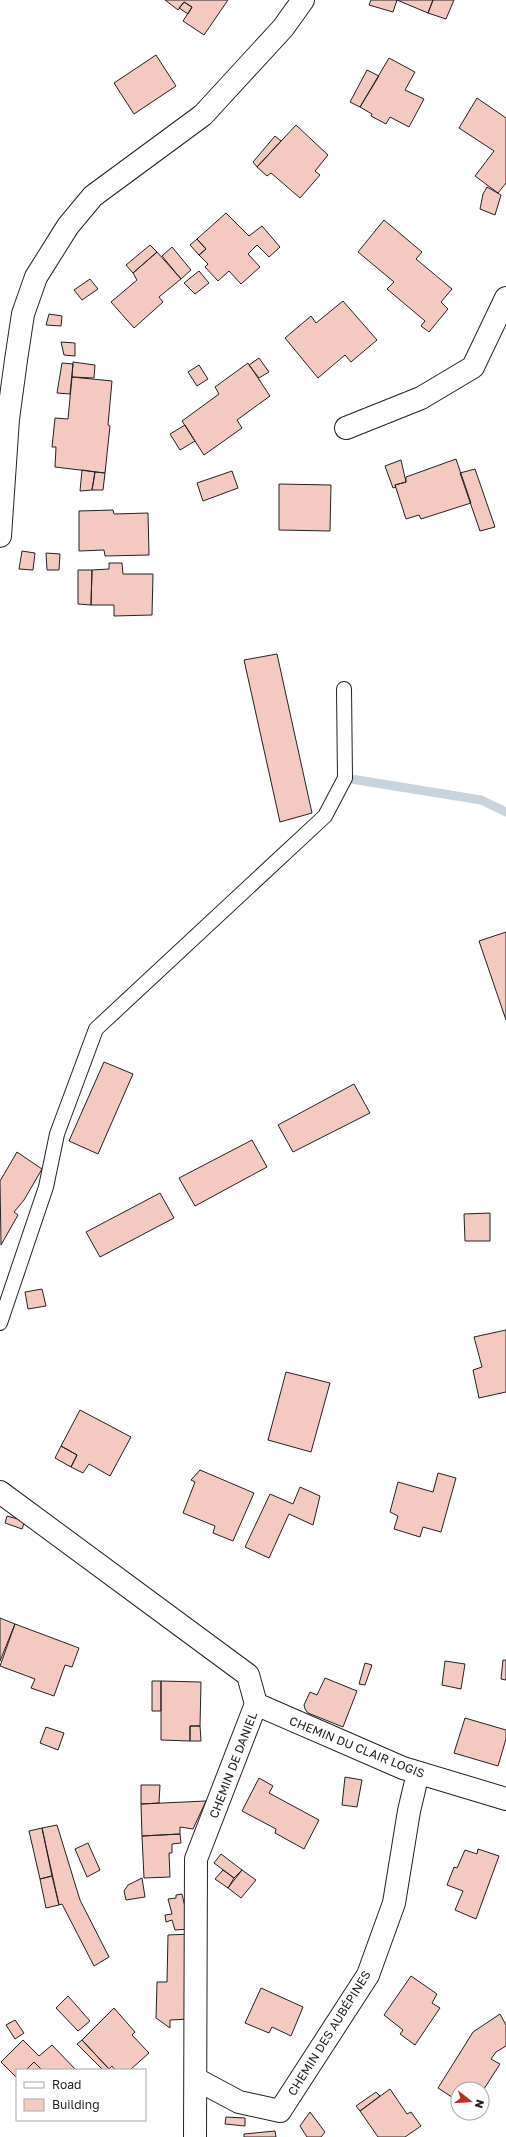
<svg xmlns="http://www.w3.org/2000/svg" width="506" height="2137" font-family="'Golos Text',sans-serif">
  <rect width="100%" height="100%" fill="#fff"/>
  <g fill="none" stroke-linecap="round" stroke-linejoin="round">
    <path stroke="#c7d3dd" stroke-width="9" d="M345,778L481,800L506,812"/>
  </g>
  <path fill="#f3c9c0" stroke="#222" d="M165,0H228L204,35L183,21L192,7L184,2L178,10Z
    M371,0H397L393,12L369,5Z
    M397,0H433L428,13Z
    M433,0H454L446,19L428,13Z
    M184,2L192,7L188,14L179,8Z
    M156,55L176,86L134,114L114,83Z
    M389,58L415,72L405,90L424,99L409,127L390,117L386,124L371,116L372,114L360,107Z
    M367,70L379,76L360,107L350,102Z
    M477,98L506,118V183L498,193L475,176L494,151L459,128Z
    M296,125L328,155L315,171L320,175L300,198L271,173L267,176L257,167Z
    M275,136L281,141L257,167L253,162Z
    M487,187L501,195L495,215L480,209L483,194Z
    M226,213L249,236L262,226L280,247L269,257L257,245L248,254L260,267L241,284L229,271L218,281L205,267L208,264L199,255L206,249L197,239Z
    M384,220L422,252L416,259L452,289L441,302L448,309L429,332L421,326L425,321L387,289L394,282L358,252Z
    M197,239L206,249L199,255L190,245Z
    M150,245L157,252L133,273L126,265Z
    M172,247L191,270L181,279L162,256Z
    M157,252L181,279L159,297L163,302L134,328L111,302L137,280L133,273Z
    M199,271L209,283L195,294L184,283Z
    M90,279L98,289L82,300L74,290Z
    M343,301L377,340L351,362L345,355L318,378L285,338L311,316L316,323Z
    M49,314L62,316L61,326L46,325Z
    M61,342L75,343V356L64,355Z
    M259,358L269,372L259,378L249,365Z
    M73,362L95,365L94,378L72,377Z
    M62,363L73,364L70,394L57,393Z
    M248,363L270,396L237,420L242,428L204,455L182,421L219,394L215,387Z
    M199,365L208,379L197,386L188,372Z
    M72,377L112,381L108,425L110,426L105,473L55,467L56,447H52L55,418L68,419Z
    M185,425L195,441L180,450L170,434Z
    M456,459L471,503L421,519L419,515L406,519L395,485L406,482V477Z
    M401,460L406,482L395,485L396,487L393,488L385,466Z
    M475,469L495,527L480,531L460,473Z
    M82,470L95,472L92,490L80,491Z
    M232,471L238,488L203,501L197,483Z
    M95,472L105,473L103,490H92Z
    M279,484L331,485L330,531L279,530Z
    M113,510L114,514L148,513L149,555L105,556L104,550L79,551V511Z
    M22,551L35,553L33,570L19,569Z
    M46,553L60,554L59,570H47Z
    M109,563H122L123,574H153L152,615L114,616V605H91L92,570L109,569Z
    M78,570H92L91,605L78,604Z
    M277,654L312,813L280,822L244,660Z
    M506,932V1020L479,941Z
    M104,1062L133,1074L98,1154L69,1141Z
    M354,1084L370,1113L293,1152L278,1125Z
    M252,1140L267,1167L195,1206L179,1178Z
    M17,1152L42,1169L24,1200L14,1212L18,1215L1,1245L0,1181Z
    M160,1193L174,1218L100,1257L86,1232Z
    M490,1213V1241H465L464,1214Z
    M42,1289L46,1306L28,1309L25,1292Z
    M506,1330V1392L479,1398L473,1370L482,1367L474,1337Z
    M286,1372L330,1383L311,1452L268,1440Z
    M80,1410L131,1437L110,1476L89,1464L83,1473L71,1467L77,1455L61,1446Z
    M61,1446L77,1455L71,1467L55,1458Z
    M200,1470L254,1493L233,1541L213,1533L215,1526L183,1513L195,1482L191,1480Z
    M438,1473L456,1478L441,1532L423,1527L420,1537L394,1529L398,1516L390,1512L398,1482L433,1492Z
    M300,1487L320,1496L313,1525L289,1514L269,1558L245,1547L270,1494L293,1504Z
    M7,1516L25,1521L22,1529L5,1523Z
    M0,1618L15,1624L0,1661Z
    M15,1624L79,1648L72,1667L65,1665L54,1696L31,1688L35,1679L0,1666Z
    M503,1660H506V1680L501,1679Z
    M445,1661L465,1664L461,1689L442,1685Z
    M365,1663L372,1665L365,1685L359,1684Z
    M325,1678L357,1691L343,1727L308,1713L305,1709L304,1705L310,1692L317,1695Z
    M152,1681H161V1711H152Z
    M161,1681L201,1682L200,1726H190V1741L161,1740Z
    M465,1718L506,1730V1739L498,1766L454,1753Z
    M190,1726H200L201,1741H190Z
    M46,1727L64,1733L58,1750L40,1743Z
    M345,1777L362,1780L357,1807L342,1805Z
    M259,1778L273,1786L269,1793L319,1820L304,1849L275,1833L276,1829L242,1811Z
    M141,1785H160L159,1803L141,1804Z
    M206,1801L193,1829L180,1827V1834L142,1836L141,1804Z
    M57,1825L80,1900L109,1957L94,1966L62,1904L59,1905L42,1828Z
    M42,1828L52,1876L40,1879L29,1831Z
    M180,1834L181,1843L172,1844V1853H169L170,1877L144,1878L142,1836Z
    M88,1843L100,1870L87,1877L75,1849Z
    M478,1849L499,1856L476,1919L455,1910L463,1891L447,1885L454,1867L457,1868L465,1850L477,1854Z
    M221,1854L242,1870L234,1878L214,1863Z
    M223,1870L234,1878L228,1888L215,1879Z
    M242,1870L256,1880L241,1898L228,1888Z
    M52,1876L59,1905L46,1908L40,1879Z
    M142,1878L145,1897L126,1900L124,1891L128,1885Z
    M182,1894L190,1929L175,1930L172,1920L166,1922L165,1915L172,1914L168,1899L176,1898V1895Z
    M191,1934L189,2019L170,2020V2028L156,2018L157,1982H167L168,1935Z
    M411,1976L437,1994L432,2003L440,2008L415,2045L400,2034L403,2030L384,2015Z
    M261,1988L303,2007L291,2036L272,2027L269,2033L245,2023Z
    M68,1996L90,2021L78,2031L56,2008Z
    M114,2008L135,2032L132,2035L149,2053L130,2070H115L112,2066L109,2069L82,2040Z
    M500,2014L506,2025V2046L496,2052L491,2059L500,2064L482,2092V2089H458V2101L438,2088L473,2032Z
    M15,2020L24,2033L15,2039L6,2025Z
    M23,2040L39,2056L52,2045L76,2070H42L34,2062L26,2070H17V2078L1,2062Z
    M82,2040L109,2069L107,2070H103L77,2044Z
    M34,2062L42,2070H26Z
    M390,2089L407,2114L411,2112L421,2126L405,2137H378L360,2111Z
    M376,2092L380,2096L360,2111L356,2106Z
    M310,2112L325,2132L321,2137H307L300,2126Z
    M226,2117L245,2118V2126L225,2124Z
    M275,2131L276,2137H244V2134Z"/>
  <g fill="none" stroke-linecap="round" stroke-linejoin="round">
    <defs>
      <path id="lane" d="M0,1323L46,1187L57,1134L96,1029L325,816L345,778L344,689"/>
      <path id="street" d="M346,428L421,398L473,367L506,298
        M0,536L8,419L16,360L23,314L36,277L68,226L93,196L203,115L283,28L303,0
        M0,1492L248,1675L256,1704L196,1859L195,2137
        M256,1704L403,1768L506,1799
        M196,2079L239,2102L280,2111L368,1975L394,1903L409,1811L418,1773"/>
    </defs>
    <use href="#lane" stroke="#222" stroke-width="16"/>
    <use href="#street" stroke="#222" stroke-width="24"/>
    <use href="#lane" stroke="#fff" stroke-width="14"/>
    <use href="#street" stroke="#fff" stroke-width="22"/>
  </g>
  <g text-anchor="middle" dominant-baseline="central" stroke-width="3" stroke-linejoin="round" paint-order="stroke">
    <g font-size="12" fill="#222" stroke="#fff">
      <text transform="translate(357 1747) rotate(22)">CHEMIN DU CLAIR LOGIS</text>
      <text transform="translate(233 1765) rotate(-69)">CHEMIN DE DANIEL</text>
      <text transform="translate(329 2033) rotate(-58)">CHEMIN DES AUBÉPINES</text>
    </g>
  </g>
  <rect x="16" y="2069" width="130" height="52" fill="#ffffff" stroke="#a7a7a7"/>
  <rect x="24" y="2082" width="20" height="6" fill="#ffffff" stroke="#a7a7a7"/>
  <text x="52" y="2089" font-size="12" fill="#222222">Road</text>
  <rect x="24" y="2099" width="20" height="12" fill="#f3c9c0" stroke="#a7a7a7"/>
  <text x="52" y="2109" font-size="12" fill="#222222">Building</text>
  <g transform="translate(470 2101) rotate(107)"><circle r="19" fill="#ffffff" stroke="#a7a7a7"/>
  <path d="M0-3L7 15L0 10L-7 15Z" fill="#c62828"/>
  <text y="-6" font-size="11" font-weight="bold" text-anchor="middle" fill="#222222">N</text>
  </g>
</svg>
